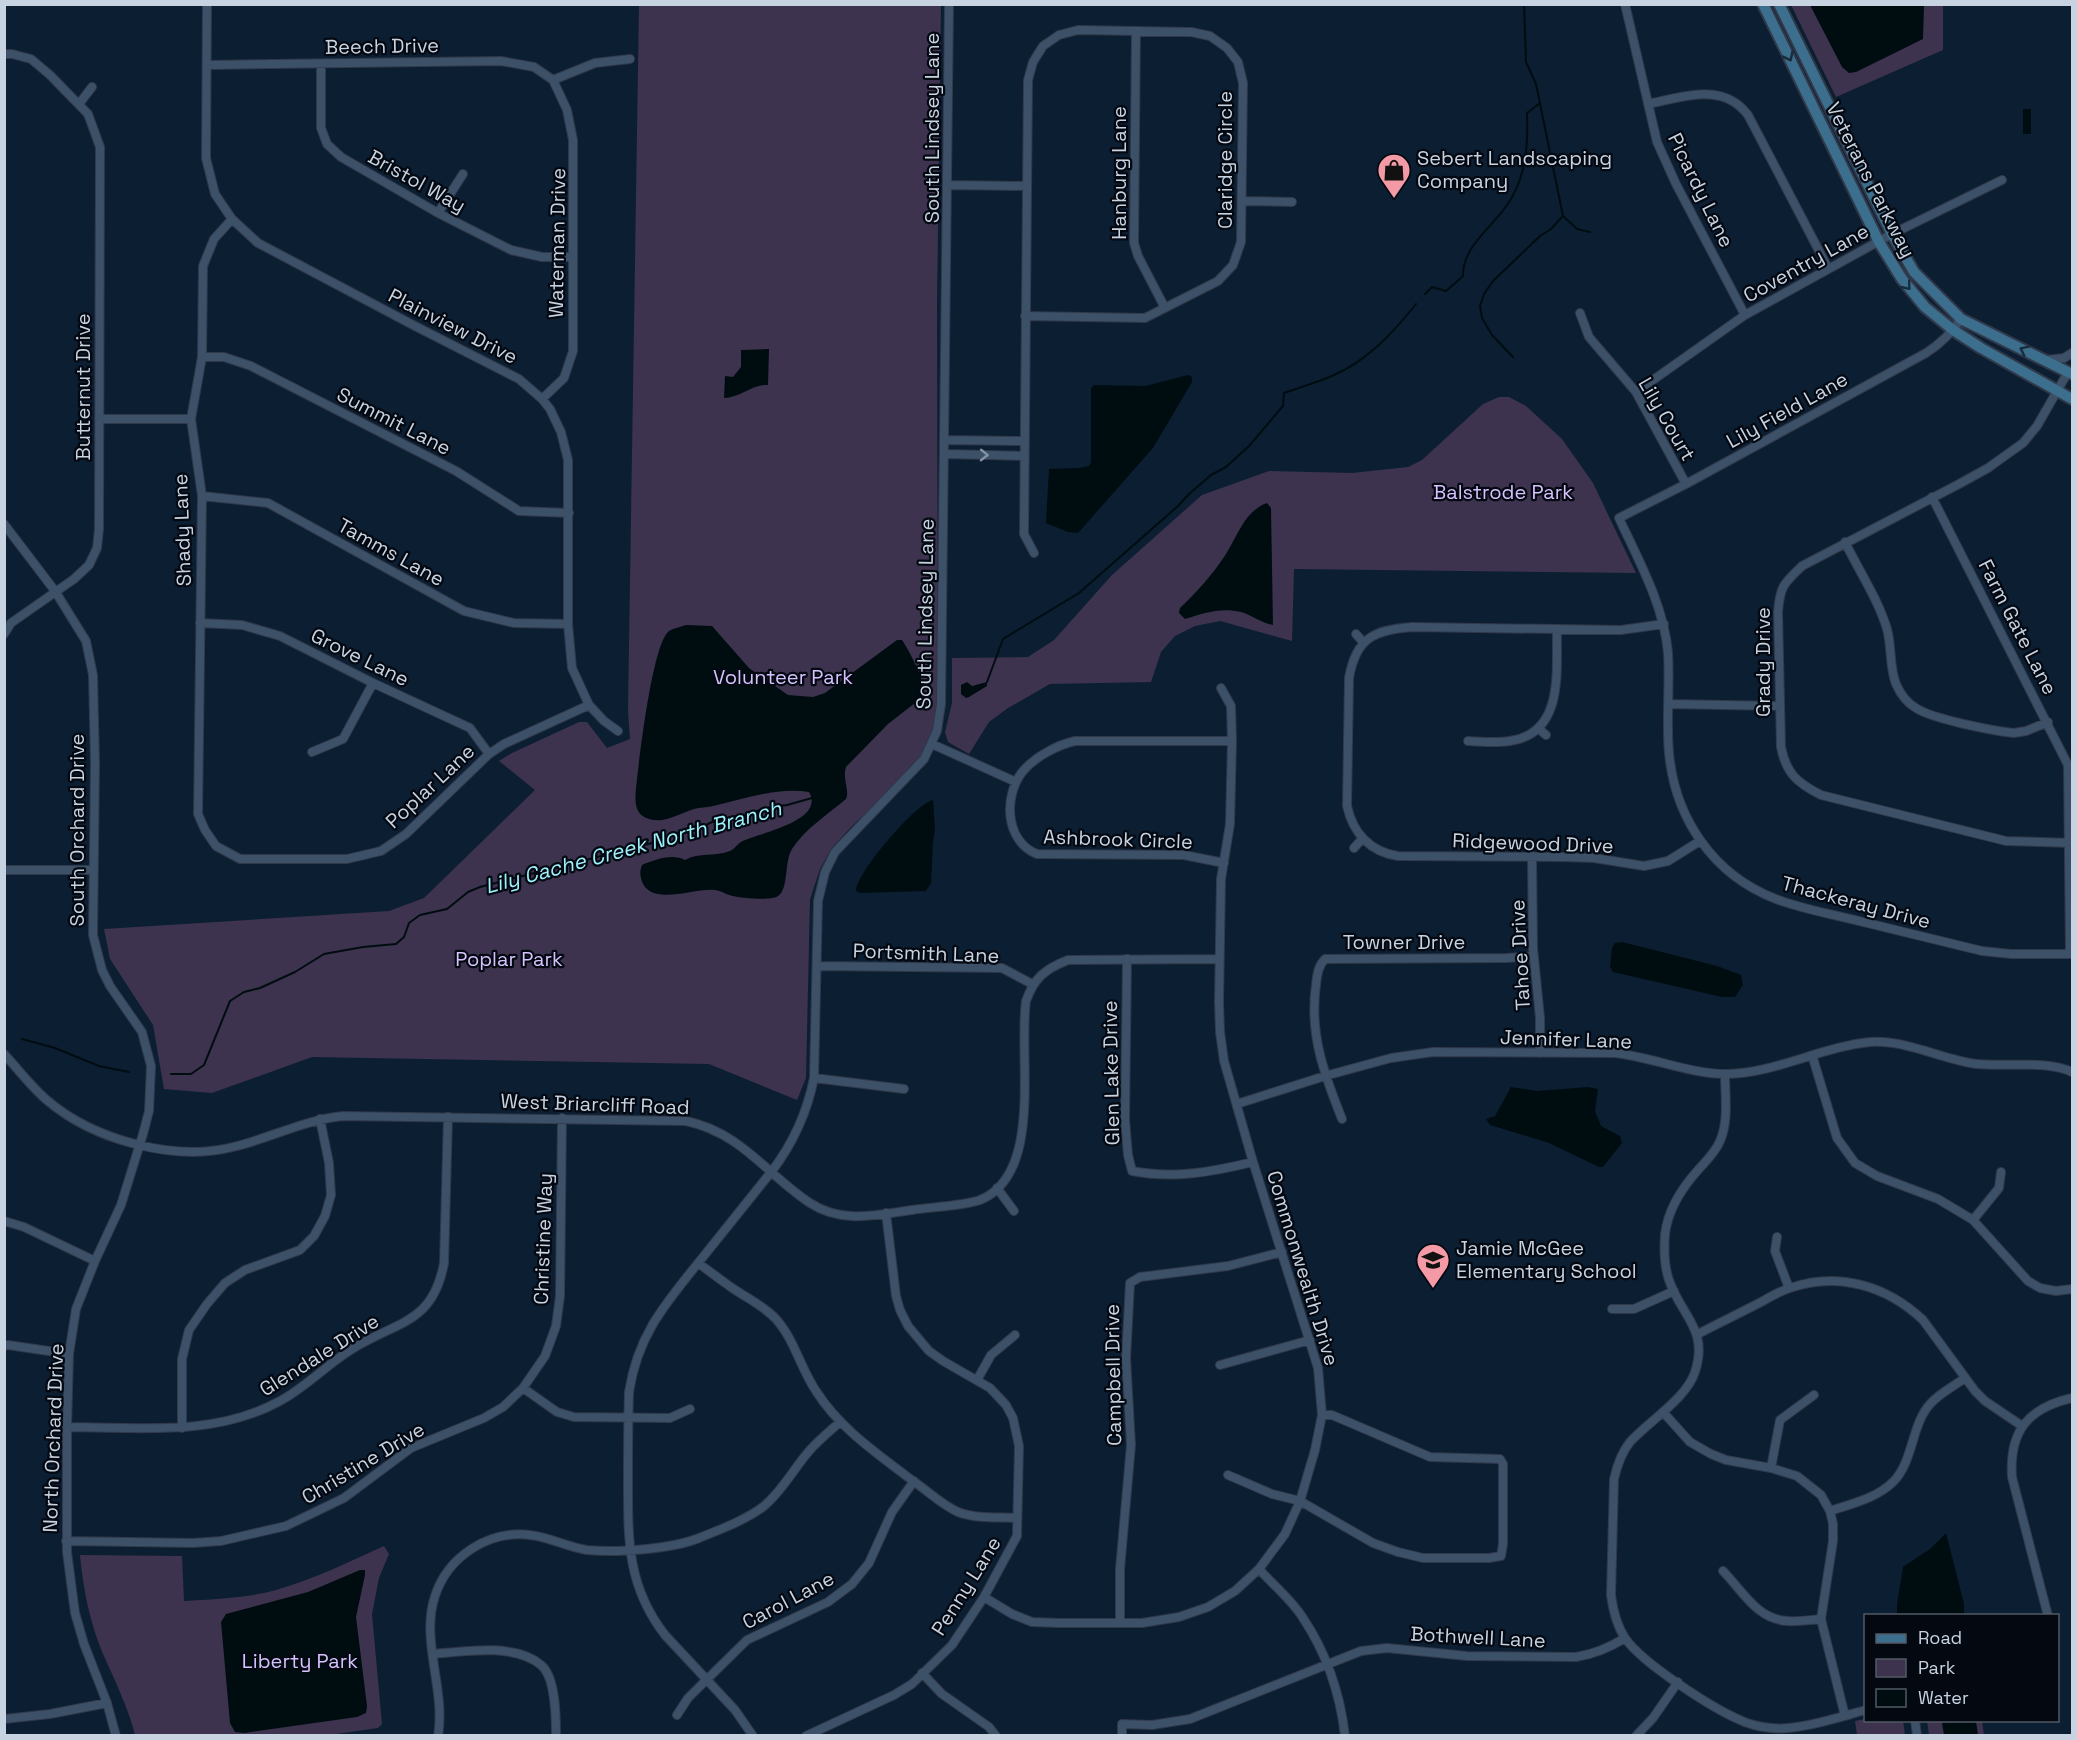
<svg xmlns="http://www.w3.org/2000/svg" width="2077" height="1740" font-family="'Space Grotesk',sans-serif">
  <rect width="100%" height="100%" fill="#0c1e32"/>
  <path fill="#3d334e" d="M639,5H941L937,304L938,727L924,759L851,827L831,849L820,869L810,899L806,1078L797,1100L709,1064L312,1057L212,1093L164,1089L153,1025L110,959L104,929L389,911L424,898L535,790L499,761L512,753L579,722H587L607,748L630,739L628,711Z
    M1791,5H1943V50L1836,97Z
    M1499,397H1509L1526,406L1562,439L1593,483L1636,573L1294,569L1292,641L1220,621L1195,626L1175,636L1161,652L1151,682L1050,684L1008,708L989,722L969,754L948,742L945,732L952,703V658L1028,657L1054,640L1112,575L1202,495L1269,471L1352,473L1408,467L1422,460L1483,404Z
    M384,1546L389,1554L379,1578L372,1614L382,1724L378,1728L322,1736L135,1735C128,1707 115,1681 103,1654C90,1623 83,1589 80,1555L182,1556L184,1601C214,1599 247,1598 276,1590C314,1579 349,1562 384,1546Z
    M1865,1719L1903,1721L1905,1735H1857L1855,1721Z
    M1927,1721H1982L1984,1735H1929Z"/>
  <path fill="#000d10" d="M1810,5H1924L1923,39L1856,72L1849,73L1842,67Z
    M2023,109H2031V134H2023Z
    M769,349L768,385C752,384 740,398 724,398L725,376L733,377L741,367V350Z
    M1188,375L1192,377V382L1153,448L1078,533L1068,532L1046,523L1049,469L1079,468L1089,466L1091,462V388L1094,385L1145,386Z
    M1267,503L1271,508L1273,625C1261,623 1252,615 1241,612C1221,607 1204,613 1185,619L1179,613L1180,608C1196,593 1212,575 1224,557C1237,538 1244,511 1267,503Z
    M686,625L712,626L749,668L788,695L813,697L825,693L897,640H902C910,652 926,682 924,696L888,724L846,767C842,779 850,790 846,799C828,814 805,829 792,849C784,861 789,889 778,896C772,901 741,898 733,896C727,895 722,891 715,890C695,887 648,909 641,878C640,873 640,871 642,865C654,860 672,853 685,860C699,852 715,857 730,851C735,849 737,844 741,842C758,833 826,821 809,792C777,787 744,799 713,806C706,808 700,807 694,809C680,813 665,824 649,819C634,815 635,801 636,788C639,762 652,644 669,631C674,628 681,627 686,625Z
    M967,682L972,686L987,682V686L969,697L966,698L961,694V685Z
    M933,800L935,831L933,842L931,883L926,891L860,893L856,891C856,873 916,803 933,800Z
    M1622,942L1717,966L1741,975L1743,985L1735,997H1722L1613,972L1610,967L1612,948L1615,943Z
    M1511,1087L1537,1091L1588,1087L1598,1089L1595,1111L1601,1126L1620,1136L1622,1143L1603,1167H1599L1549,1143L1490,1125L1486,1119L1495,1116Z
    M1946,1533L1964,1604V1613L1962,1616L1897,1615V1604L1903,1567L1930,1549Z
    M360,1570H365V1575L356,1617L367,1706L366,1713L357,1717L244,1733L235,1732L230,1723L221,1622L226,1614L308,1592Z
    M1965,1721H1976L1978,1735H1944L1942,1723Z"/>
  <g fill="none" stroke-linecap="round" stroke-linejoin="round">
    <path stroke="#000d10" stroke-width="2" d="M1524,4L1526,62L1536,84L1563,216L1577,229L1590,232
      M1425,294L1432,287L1446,291L1463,276C1462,245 1497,224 1511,199C1527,172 1528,143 1527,113L1540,103
      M1513,357L1492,335L1482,318L1480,306L1484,294L1493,281L1540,236L1551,229L1563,216
      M987,682L1003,639L1079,593L1178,506L1189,494L1211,475L1226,467L1249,446L1283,406L1284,393C1300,387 1316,383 1332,376C1367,361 1393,333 1416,304
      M22,1039L55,1048L99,1066L129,1072
      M171,1074H191L204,1065L230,1001L244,992L260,988L295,972L324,954L363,947L396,944L404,937L409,923L420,915L447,909L468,892L480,887L652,843L682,831H694L712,822L727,821L766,808L787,805L812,798"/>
    <defs>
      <path id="street" d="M207,4L206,158L215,194L232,219L258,243L415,326L519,379L542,399L550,409L561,432L568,460V624L572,668L589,705L604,721L618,731
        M1625,4L1657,142L1676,184L1745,315
        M1136,31L1134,243L1138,256L1165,308
        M4,54H12L31,59L50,75L88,114L100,147L99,529L97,548L89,565L74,579L11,623L4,634
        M321,64V128L327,144L341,157L438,213L511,250L542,257H572
        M208,65L501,61L534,67L553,80
        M553,80L595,63L630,59
        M79,104L92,87
        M1648,104C1673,99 1710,86 1734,102C1739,105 1744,110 1748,115L1828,268
        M948,185L1026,186
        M1242,201L1292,202
        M438,213L463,174
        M232,219L214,239L203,266L202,357L191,419L202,496L198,814L205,830L216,846L240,859H347L381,851L406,834L489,754L504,744L589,705
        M1580,313L1589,337L1636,392L1686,484
        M1025,316L1145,318L1218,281L1233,265L1241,242L1243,83L1238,62L1227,48L1210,36L1191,32L1078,30L1059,35L1043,46L1033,62L1028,80L1024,534L1034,553
        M1961,319C1951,334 1940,344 1926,353L1686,484L1619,518C1639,561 1664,606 1668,653C1670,687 1666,720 1669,753C1675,818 1713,875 1776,899C1802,909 1831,914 1859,921C1900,931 1941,941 1982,951L2011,954H2072
        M202,357H224L251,366L456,471L519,511L569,513
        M2046,360L2064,358L2072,353
        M2068,372L2037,426L2023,443L1988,468L1959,484L1802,566C1784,583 1780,586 1778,612L1781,747C1786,773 1797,783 1821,795L2006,841L2072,843
        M1636,392L1745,315L1892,234L2002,180
        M542,399L564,378L573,351V140L567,110L553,80
        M99,419H191
        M945,440L1024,441
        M945,454L1024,456
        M202,496L268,503L464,611L514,623L568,624
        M1932,497L2068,765L2070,954
        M4,524L55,591L86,641L93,675L95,763L93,935L102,970L110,986L142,1032L151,1066L149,1111L143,1134L121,1205L95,1261L76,1309L69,1354L67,1427V1552L75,1613L84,1644L107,1703L116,1736
        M1845,542C1859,571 1878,599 1887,629C1892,647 1889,666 1896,684C1900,693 1907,703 1916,708C1932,719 1994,731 2014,733L2026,731L2048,722
        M200,623L242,625L280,636L373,683L470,728L489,754
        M1664,624L1621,630L1412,627C1375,630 1356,637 1349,678L1347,806C1353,833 1370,852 1398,856L1564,857L1594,858L1644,866L1668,861L1700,841
        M1356,634L1363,642
        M1669,704L1780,706
        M1538,728L1546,735
        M1468,741C1482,742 1496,743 1510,741C1565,733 1556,670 1557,629
        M932,744L1016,782
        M312,752L343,739L373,683
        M1354,848L1362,839
        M1532,856L1533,948L1540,1018V1053
        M1224,863L1184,855L1037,854C1005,841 1003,796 1023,771C1035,757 1057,745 1075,741H1232
        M4,870H94
        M1127,959L1125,1120L1128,1155L1132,1171C1174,1179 1212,1172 1253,1162
        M817,966L1002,968L1032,984
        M4,1054C19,1070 32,1088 48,1101C94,1140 175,1162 233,1147C271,1138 304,1120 343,1116L686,1121C742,1133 766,1174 810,1203C842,1224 877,1215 912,1210C931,1207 963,1206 980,1200C1044,1174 1018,1056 1026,1001C1034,978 1045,969 1068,960L1219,959
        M1812,1055L1837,1138L1855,1163L1877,1176L1938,1199L1973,1220L2028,1281L2040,1288L2056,1291L2072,1289
        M1725,1074C1725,1095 1729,1121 1720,1141C1715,1153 1706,1161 1698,1170C1681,1189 1668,1209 1665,1234C1664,1248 1664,1266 1669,1280C1681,1316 1709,1329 1695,1372C1686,1399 1649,1421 1630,1442C1621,1453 1617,1466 1614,1479L1611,1595C1613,1610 1617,1626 1625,1638C1642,1663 1712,1708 1740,1720C1750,1725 1761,1727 1771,1728C1798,1731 1839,1717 1866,1710
        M814,1078L904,1089
        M1237,1104L1325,1076L1391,1058L1433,1052L1615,1053C1652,1057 1689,1074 1727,1074C1776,1073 1821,1047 1870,1042C1905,1039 1943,1060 1977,1064C2007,1067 2046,1060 2072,1072
        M1342,1119C1324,1074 1309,1033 1316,985C1317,975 1318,966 1325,959L1507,958L1533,956
        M997,1188L1014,1211
        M1973,1220L1999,1188L2001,1172
        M4,1221L24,1227L95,1261
        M1777,1237L1775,1251L1789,1288
        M698,1263C708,1270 718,1278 728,1285C744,1297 762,1304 776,1319C794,1339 801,1369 816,1391C840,1429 878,1454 913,1481C928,1491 942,1505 958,1512C976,1519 999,1517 1017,1518
        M1612,1309H1634L1674,1291
        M1698,1334C1719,1323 1740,1313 1761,1302C1770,1297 1780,1291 1790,1288C1838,1271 1887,1286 1923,1320L1975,1391L1985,1401L2022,1426
        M4,1346L8,1345L69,1354
        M1220,1365L1310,1340
        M977,1380L991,1355L1015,1335
        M523,1388L557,1412L574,1417L670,1418L690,1409
        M1663,1412L1690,1442L1711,1454L1726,1460L1771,1468L1797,1476L1821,1495L1830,1511L1833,1524V1541L1821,1619L1845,1716
        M67,1427C138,1427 213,1437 278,1402C305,1388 326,1365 352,1349C397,1321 433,1324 444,1263L448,1117
        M182,1428V1359L189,1330L207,1304L225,1283L245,1270L300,1250L314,1236L325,1216L331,1195L329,1163L320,1119
        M1771,1468L1780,1420L1814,1395
        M1228,1475L1272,1494L1300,1501L1373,1543L1398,1552L1423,1558H1489L1501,1556L1503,1544V1464L1500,1459L1430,1457L1332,1415H1322
        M1830,1511C1851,1504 1877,1498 1893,1482C1914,1461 1911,1424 1931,1403C1940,1393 1954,1386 1965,1378
        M66,1541L193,1543L221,1541L286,1526L344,1498L411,1448L484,1418L503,1407L523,1388L545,1356L556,1326L560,1296L562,1118
        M1259,1569C1273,1585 1292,1600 1303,1618C1327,1654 1340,1693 1345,1736
        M1723,1571C1742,1590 1757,1620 1788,1621C1798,1622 1810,1620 1821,1619
        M984,1597L1012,1614L1032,1622L1059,1623H1142L1179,1617L1208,1607L1235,1591L1259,1569L1285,1534L1300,1501L1315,1450L1322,1415L1318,1368L1253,1162L1224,1061L1220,1032L1219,1002L1221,879L1230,824L1232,741L1231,706L1221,688
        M2048,1616L2012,1477C2009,1431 2028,1408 2072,1398
        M1120,1623V1569L1131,1445L1126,1358L1130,1283L1140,1277L1228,1266L1282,1252
        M434,1654C465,1651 515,1643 541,1665C556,1677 556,1718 556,1736
        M922,1673L942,1694L989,1727L996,1736
        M677,1715L688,1698L747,1640L828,1602L852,1584L869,1563L892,1512L914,1481
        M4,1719L50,1714L107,1703
        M1915,1720L1917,1736
        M438,1736C446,1690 420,1640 435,1596C448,1556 489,1530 530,1535C549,1537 567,1547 587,1550C617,1553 672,1549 699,1538C719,1530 748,1519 764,1506C783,1490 794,1468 810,1450C819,1440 830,1431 840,1422
        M753,1736L735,1710L665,1635C627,1586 628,1540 628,1481C628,1451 628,1422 629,1392C638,1333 667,1302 703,1257C726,1228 749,1200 772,1171C794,1142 807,1113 814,1078L818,901L825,872L835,852L924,759L937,731L941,704L949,4
        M806,1736L894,1695L912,1684L952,1645L984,1597L1017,1536L1019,1446L1013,1418L1006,1405L990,1388L943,1361L929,1351L908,1326L900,1310L896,1296L886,1213
        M1122,1736V1724L1152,1725L1190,1719L1361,1651L1387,1648L1467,1656L1576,1657C1595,1654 1609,1648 1625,1638
        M1636,1736L1653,1718L1678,1682"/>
      <path id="secondary" d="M1763,4L1879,242L1902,279L1925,307L1953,330L1981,348L2072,399
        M1779,4L1892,234L1914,272L1961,319L2072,374"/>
    </defs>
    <use href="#street" stroke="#303849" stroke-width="10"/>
    <use href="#secondary" stroke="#303849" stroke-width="14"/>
    <use href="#street" stroke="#3c5067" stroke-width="8"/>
    <use href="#secondary" stroke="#3c6f8e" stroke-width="10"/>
  </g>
  <defs><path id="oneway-chevron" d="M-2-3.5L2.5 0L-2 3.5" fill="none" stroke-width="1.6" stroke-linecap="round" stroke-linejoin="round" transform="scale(1.5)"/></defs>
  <g stroke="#172c3d">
    <use href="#oneway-chevron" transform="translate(1789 57) rotate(64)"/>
    <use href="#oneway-chevron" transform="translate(1907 286) rotate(51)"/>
    <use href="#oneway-chevron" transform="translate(2024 350) rotate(-154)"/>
  </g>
  <use stroke="#8292a4" href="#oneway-chevron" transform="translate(984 455) rotate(1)"/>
  <defs>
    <symbol id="shop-pin" viewBox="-11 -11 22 30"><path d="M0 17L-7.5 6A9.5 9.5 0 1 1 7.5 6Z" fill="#f49aa6" stroke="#030811"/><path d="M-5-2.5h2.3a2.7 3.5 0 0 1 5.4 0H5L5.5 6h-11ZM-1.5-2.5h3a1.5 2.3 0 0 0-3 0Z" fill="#111"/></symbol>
    <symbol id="school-pin" viewBox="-11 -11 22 30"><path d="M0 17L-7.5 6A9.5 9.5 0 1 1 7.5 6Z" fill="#f49aa6" stroke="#030811"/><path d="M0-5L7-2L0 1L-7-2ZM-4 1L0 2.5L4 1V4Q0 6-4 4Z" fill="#111"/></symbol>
  </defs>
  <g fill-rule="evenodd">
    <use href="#shop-pin" x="1375" y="151" width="38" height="52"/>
    <use href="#school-pin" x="1414" y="1241" width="38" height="52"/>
  </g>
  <g text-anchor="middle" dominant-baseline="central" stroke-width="4.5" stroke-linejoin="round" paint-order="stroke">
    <g font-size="20" fill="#c8d3e1" stroke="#030811">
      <text transform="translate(382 46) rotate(-1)">Beech Drive</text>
      <text transform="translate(932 128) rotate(-90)">South Lindsey Lane</text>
      <text transform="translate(1225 160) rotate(-90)">Claridge Circle</text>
      <text transform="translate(1119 173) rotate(-90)">Hanburg Lane</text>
      <text transform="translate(1871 180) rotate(63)">Veterans Parkway</text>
      <text transform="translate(417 181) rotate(29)">Bristol Way</text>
      <text transform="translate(1701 190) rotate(64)">Picardy Lane</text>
      <text transform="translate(557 243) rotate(-89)">Waterman Drive</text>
      <text transform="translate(1806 263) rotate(-29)">Coventry Lane</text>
      <text transform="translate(453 326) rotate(27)">Plainview Drive</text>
      <text transform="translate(83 387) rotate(-90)">Butternut Drive</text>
      <text transform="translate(1787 410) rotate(-29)">Lily Field Lane</text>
      <text transform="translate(1667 419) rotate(60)">Lily Court</text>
      <text transform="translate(394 421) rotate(27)">Summit Lane</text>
      <text transform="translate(182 530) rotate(-92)">Shady Lane</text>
      <text transform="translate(391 552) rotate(29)">Tamms Lane</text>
      <text transform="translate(925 614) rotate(-89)">South Lindsey Lane</text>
      <text transform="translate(2018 627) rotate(63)">Farm Gate Lane</text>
      <text transform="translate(360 657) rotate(26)">Grove Lane</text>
      <text transform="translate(1763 662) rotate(-90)">Grady Drive</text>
      <text transform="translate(430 786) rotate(-43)">Poplar Lane</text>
      <text transform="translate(77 830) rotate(-90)">South Orchard Drive</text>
      <text transform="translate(1118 839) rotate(2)">Ashbrook Circle</text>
      <text transform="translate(1533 843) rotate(2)">Ridgewood Drive</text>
      <text transform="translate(1856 902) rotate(15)">Thackeray Drive</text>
      <text x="1404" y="942">Towner Drive</text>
      <text transform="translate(926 953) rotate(2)">Portsmith Lane</text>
      <text transform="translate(1520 955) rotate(-93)">Tahoe Drive</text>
      <text transform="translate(1566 1039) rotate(2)">Jennifer Lane</text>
      <text transform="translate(1111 1073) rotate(-91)">Glen Lake Drive</text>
      <text transform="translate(595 1104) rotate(2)">West Briarcliff Road</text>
      <text transform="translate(543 1239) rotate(-88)">Christine Way</text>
      <text transform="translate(1303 1268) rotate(73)">Commonwealth Drive</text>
      <text transform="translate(319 1355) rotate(-32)">Glendale Drive</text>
      <text transform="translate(1113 1375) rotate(-91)">Campbell Drive</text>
      <text transform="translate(53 1438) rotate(-88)">North Orchard Drive</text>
      <text transform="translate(363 1463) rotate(-31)">Christine Drive</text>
      <text transform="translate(966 1586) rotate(-58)">Penny Lane</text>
      <text transform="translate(788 1600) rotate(-28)">Carol Lane</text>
      <text transform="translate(1478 1637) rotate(3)">Bothwell Lane</text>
    </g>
    <g font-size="20" fill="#c8d3e1" stroke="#030811" text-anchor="start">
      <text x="1417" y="158">Sebert Landscaping<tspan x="1417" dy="23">Company</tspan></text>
      <text x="1456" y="1248">Jamie McGee<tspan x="1456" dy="23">Elementary School</tspan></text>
    </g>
    <g font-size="20" fill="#d6c2fd" stroke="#030811">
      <text x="1503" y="492">Balstrode Park</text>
      <text x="783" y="677">Volunteer Park</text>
      <text x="509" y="959">Poplar Park</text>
      <text x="300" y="1661">Liberty Park</text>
    </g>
    <g font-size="21" font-style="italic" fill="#9df2fc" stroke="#030811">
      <text transform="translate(633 847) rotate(-15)">Lily Cache Creek North Branch</text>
    </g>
  </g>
  <rect width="2077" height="1740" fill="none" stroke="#c8d3e1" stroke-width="12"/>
  <rect x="1864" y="1614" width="195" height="108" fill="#030811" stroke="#525964" stroke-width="1.5"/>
  <rect x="1876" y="1634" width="30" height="9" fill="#3c6f8e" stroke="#525964" stroke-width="1.5"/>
  <text x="1918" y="1644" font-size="18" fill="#c8d3e1">Road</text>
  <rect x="1876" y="1659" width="30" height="18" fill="#3d334e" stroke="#525964" stroke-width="1.5"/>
  <text x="1918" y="1674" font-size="18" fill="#c8d3e1">Park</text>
  <rect x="1876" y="1689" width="30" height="18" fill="#000d10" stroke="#525964" stroke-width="1.5"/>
  <text x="1918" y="1704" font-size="18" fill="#c8d3e1">Water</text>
</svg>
